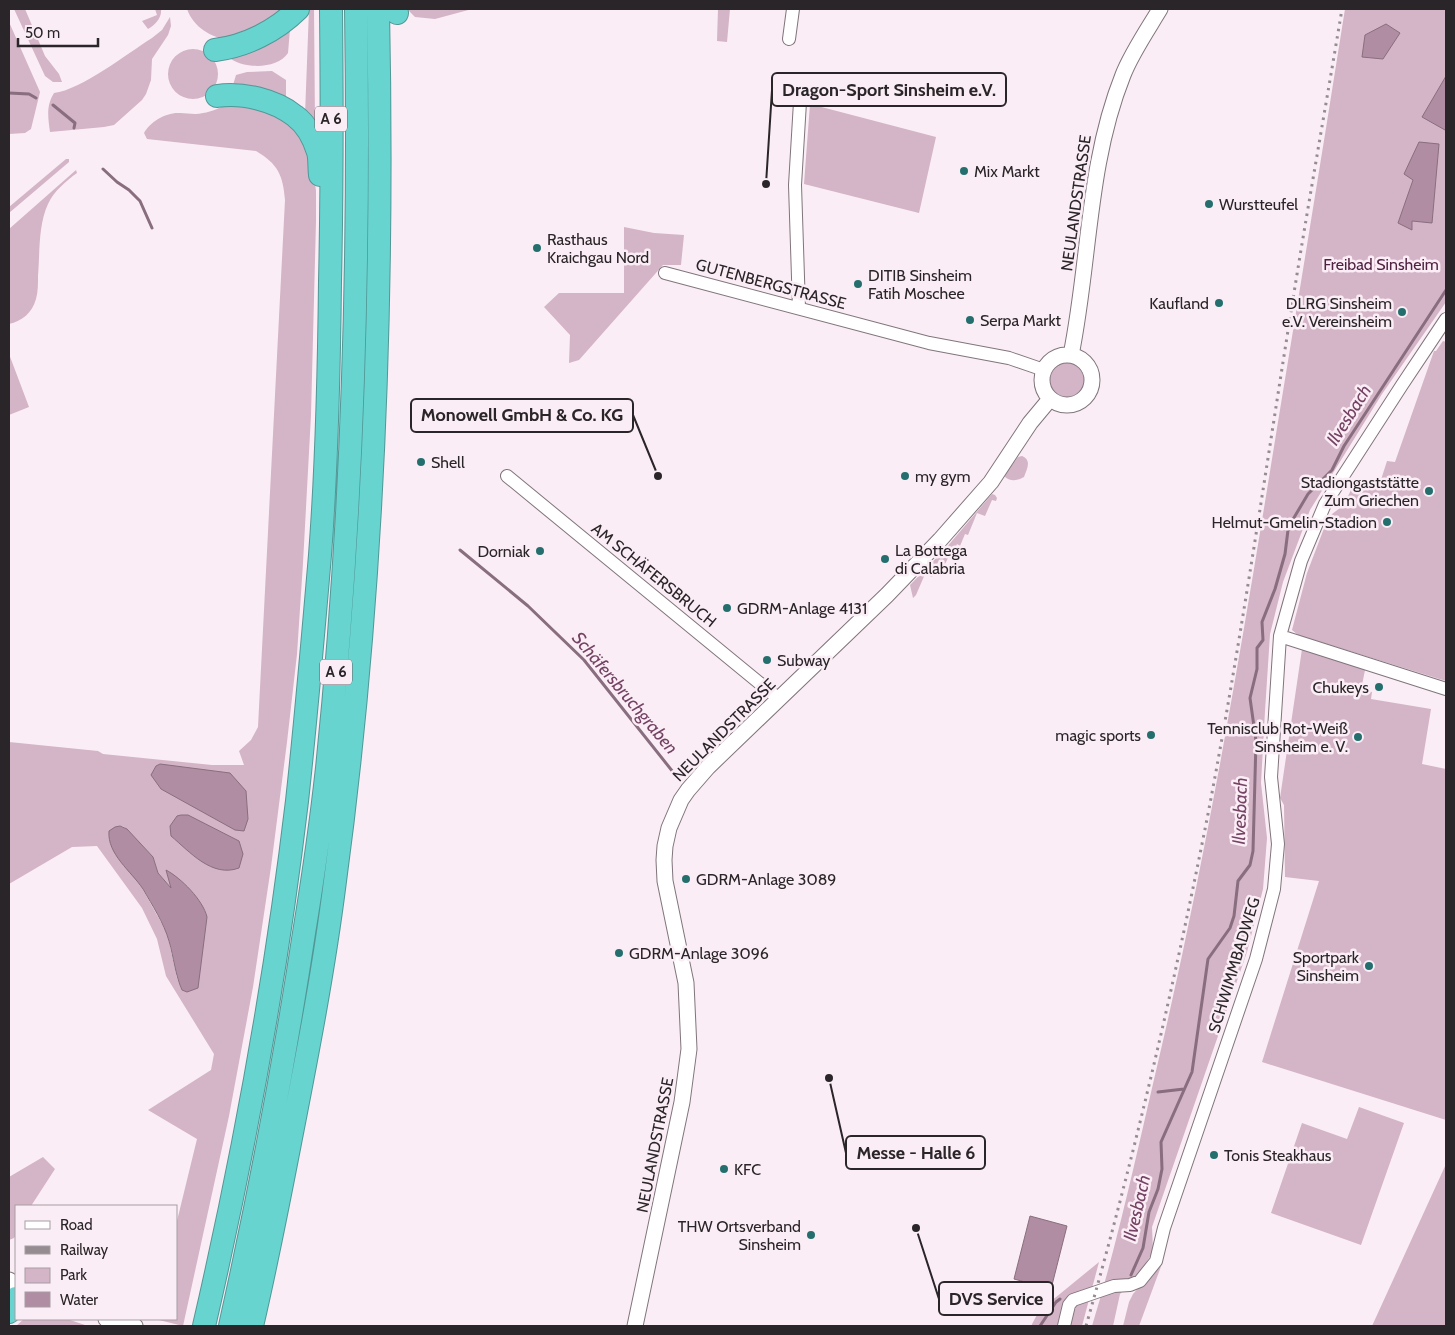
<svg xmlns="http://www.w3.org/2000/svg" width="1455" height="1335" font-family="Cabin,sans-serif">
  <rect width="100%" height="100%" fill="#faedf5"/>
  <path fill="#d4b4c7" fill-rule="evenodd" d="M14,9H25L45,56L59,74L62,82H53L45,76Z
    M155,9H161C162,18 155,25 148,29L142,21L157,15Z
    M187,9H283L272,20L229,41C210,36 194,28 187,9Z
    M309,9H314L315,126L305,115Z
    M407,9H472L435,19L415,17Z
    M718,9H730L727,42L717,41Z
    M1345,9H1446V302L1382,394L1310,510L1283,582L1270,634L1265,711L1261,783L1267,838L1263,889L1247,952L1152,1227L1153,1251L1142,1270L1120,1294L1113,1326H1092C1119,1238 1138,1147 1159,1058C1208,850 1243,639 1277,428C1300,288 1323,149 1345,9Z
    M170,17L171,26L168,35L152,59L151,80L146,94L142,100L114,125L104,127L50,132C48,117 46,106 54,93C81,90 128,53 152,38L162,30Z
    M9,22L40,92L31,129L25,133L9,134Z
    M290,29L288,53C278,69 245,69 231,59L230,55Z
    M168 74a25 25 0 1 1 50 0a25 25 0 1 1-50 0Z
    M272,71L286,80V99L233,85L236,75L247,72Z
    M229,103L250,104L297,127L313,168L316,191V221L311,415L303,563L297,654L287,742L271,867L253,987L229,1116L183,1326L155,1319H176V1225L197,1139L148,1110L211,1070L214,1054L166,976L157,939L142,908L97,846L72,847L9,884V742L98,751L103,754L212,765H244L239,751L251,740L258,727L285,200C283,175 278,164 256,151L147,139L144,133C150,122 166,112 180,113C188,113 195,115 203,113C212,112 221,107 229,103ZM120,826L124,827L153,857L158,873L172,889L182,990L177,978L167,933L142,888L115,827Z
    M810,104L936,137L919,213L804,184Z
    M66,159H69V162L9,213V207Z
    M76,170L77,173C66,181 54,191 48,204C38,226 40,252 38,276C38,284 38,292 36,299C32,313 22,321 9,324V229Z
    M624,227L654,233L684,235L681,265H663L579,360L569,363L570,335L544,307L559,293H624Z
    M1443,341L1446,342V681L1298,635L1292,630L1307,573L1323,531L1332,514L1344,505L1356,479L1379,486L1387,461L1395,462L1434,351H1436Z
    M9,354L29,407L9,415Z
    M1050 380a17 17 0 1 1 34 0a17 17 0 1 1-34 0Z
    M1022,456C1032,460 1027,469 1024,477C1017,481 1010,482 1004,476L1018,457Z
    M992,494L995,495L997,498L996,501L992,500L985,516L977,513L968,535L965,534L960,546L957,544L952,557L949,556L945,564L938,562L932,577L925,574L916,595L913,598L910,585L946,548Z
    M1302,649L1366,665L1361,690L1372,692L1371,699L1431,709L1422,764L1446,769V1120L1262,1062L1319,881L1285,877L1284,805L1280,798Z
    M1359,1107L1404,1123L1361,1245L1271,1213L1302,1123L1347,1139Z
    M43,1157L55,1169L31,1206H16V1235L14,1238L9,1240V1177Z
    M1446,1164V1326H1372Z
    M1163,1261L1139,1326H1123L1129,1302L1133,1294Z
    M1099,1262L1082,1326H1031L1039,1311Z
    M24,1319H67L88,1326H16Z"/>
  <path fill="#b18da3" stroke="#886e7e" d="M1386,24L1400,33L1383,59L1362,57L1365,35Z
    M1446,76V128L1445,130L1422,117Z
    M1419,142L1439,144L1432,223L1412,221V230L1398,223L1413,180L1404,174Z
    M160,764L230,773L246,791L248,819L244,831L235,830L161,789L151,775L156,766Z
    M181,815H188L239,841L243,854L239,868C212,878 190,852 171,836L170,826L177,816Z
    M120,826L127,829L153,857L158,873L171,888L166,870C181,878 203,900 207,917L198,988L187,992L182,990C175,974 174,958 169,941C164,923 152,905 143,889C131,871 107,854 109,831L115,827Z
    M1030,1216L1067,1226L1051,1289L1014,1279Z"/>
  <g fill="none" stroke-linecap="round" stroke-linejoin="round">
    <path stroke="#886e7e" stroke-width="3" d="M9,93L29,94L36,98
      M53,105L75,123L74,128
      M103,169L117,182L129,190L140,201L152,228
      M460,550L528,606L584,660L677,777
      M1158,1092L1184,1089
      M1131,1275L1143,1248L1149,1212L1158,1189L1162,1169L1161,1142L1192,1072L1208,959L1230,928L1234,916L1238,881L1250,865L1253,851L1256,741L1250,698L1257,669V648L1263,640L1262,622L1275,589L1285,554L1288,530L1292,521L1308,494L1332,470L1344,446L1446,290
      M1040,1326L1056,1302L1060,1299"/>
    <defs>
      <path id="minor" d="M789,39L793,9
        M665,273L929,343L1009,358L1044,370
        M799,308L795,185L800,102
        M507,476L779,699
        M1280,636L1446,689
        M1064,1326L1069,1305L1073,1300L1114,1286L1130,1285L1140,1281L1156,1261L1164,1228L1256,959L1274,889L1278,844L1271,777L1280,636L1301,561L1325,504L1402,385L1446,319"/>
      <path id="tertiary" d="M1071,355C1090,262 1087,165 1123,75C1131,54 1148,29 1160,9
        M1042 380a25 25 0 1 1 50 0a25 25 0 1 1-50 0Z
        M9,1280L16,1284
        M106,1319L135,1326
        M635,1326L682,1102L689,1049L686,983L665,881L664,860L665,846L669,828L681,800L688,790L708,767L887,595L940,540L991,482L1030,423L1050,399"/>
      <path id="motorway" d="M396,9L397,13
        M215,50C246,46 276,31 298,9
        M217,96C242,92 275,100 295,116C306,124 314,139 318,152C320,159 319,168 320,175
        M9,1312L16,1298
        M204,1326C244,1153 276,978 297,801C306,719 313,637 320,555C327,464 329,373 330,282C332,191 332,100 331,9
        M230,1326C259,1196 284,1065 304,933C313,878 321,823 327,768C353,516 360,262 356,9
        M252,1326C266,1266 278,1205 290,1143C307,1056 324,969 335,881C374,592 384,299 378,9"/>
    </defs>
    <use href="#minor" stroke="#80757b" stroke-width="14"/>
    <use href="#tertiary" stroke="#80757b" stroke-width="17"/>
    <use href="#motorway" stroke="#529795" stroke-width="24"/>
    <use href="#minor" stroke="#fff" stroke-width="12"/>
    <use href="#tertiary" stroke="#fff" stroke-width="15"/>
    <use href="#motorway" stroke="#67d4d0" stroke-width="22"/>
    <path stroke="#958c92" stroke-width="3" stroke-dasharray="2.5 5" stroke-linecap="butt" d="M1086,1326C1134,1158 1174,986 1208,814C1243,631 1269,446 1299,262C1313,177 1328,93 1342,9"/>
  </g>
  <g fill="#246f6d" stroke="#faedf5" stroke-width="2">
    <circle cx="964" cy="171" r="5"/>
    <circle cx="1209" cy="204" r="5"/>
    <circle cx="537" cy="248" r="5"/>
    <circle cx="858" cy="284" r="5"/>
    <circle cx="1219" cy="303" r="5"/>
    <circle cx="1402" cy="312" r="5"/>
    <circle cx="970" cy="320" r="5"/>
    <circle cx="421" cy="462" r="5"/>
    <circle cx="905" cy="476" r="5"/>
    <circle cx="1429" cy="491" r="5"/>
    <circle cx="1387" cy="522" r="5"/>
    <circle cx="540" cy="551" r="5"/>
    <circle cx="885" cy="559" r="5"/>
    <circle cx="727" cy="608" r="5"/>
    <circle cx="767" cy="660" r="5"/>
    <circle cx="1379" cy="687" r="5"/>
    <circle cx="1151" cy="735" r="5"/>
    <circle cx="1358" cy="737" r="5"/>
    <circle cx="686" cy="879" r="5"/>
    <circle cx="619" cy="953" r="5"/>
    <circle cx="1369" cy="966" r="5"/>
    <circle cx="1214" cy="1155" r="5"/>
    <circle cx="724" cy="1169" r="5"/>
    <circle cx="811" cy="1235" r="5"/>
  </g>
  <g text-anchor="middle" dominant-baseline="central" stroke-width="5" stroke-linejoin="round" paint-order="stroke">
    <g fill="#faedf5" stroke="#686166" stroke-width="1">
      <rect x="315" y="106.5" width="32" height="25" rx="4"/>
      <rect x="320" y="659.5" width="32" height="25" rx="4"/>
    </g>
    <g font-size="15" font-weight="bold" fill="#2a2528">
      <text x="331" y="119">A 6</text>
      <text x="336" y="672">A 6</text>
    </g>
    <g font-size="16" fill="#2a2528" stroke="#faedf5" text-anchor="start">
      <text x="974" y="171">Mix Markt</text>
      <text x="1219" y="204">Wurstteufel</text>
      <text x="547" y="239">Rasthaus<tspan x="547" dy="18">Kraichgau Nord</tspan></text>
      <text x="868" y="275">DITIB Sinsheim<tspan x="868" dy="18">Fatih Moschee</tspan></text>
      <text x="1209" y="303" text-anchor="end">Kaufland</text>
      <text x="1392" y="303" text-anchor="end">DLRG Sinsheim<tspan x="1392" dy="18">e.V. Vereinsheim</tspan></text>
      <text x="980" y="320">Serpa Markt</text>
      <text x="431" y="462">Shell</text>
      <text x="915" y="476">my gym</text>
      <text x="1419" y="482" text-anchor="end">Stadiongaststätte<tspan x="1419" dy="18">Zum Griechen</tspan></text>
      <text x="1377" y="522" text-anchor="end">Helmut-Gmelin-Stadion</text>
      <text x="895" y="550">La Bottega<tspan x="895" dy="18">di Calabria</tspan></text>
      <text x="530" y="551" text-anchor="end">Dorniak</text>
      <text x="737" y="608">GDRM-Anlage 4131</text>
      <text x="777" y="660">Subway</text>
      <text x="1369" y="687" text-anchor="end">Chukeys</text>
      <text x="1348" y="728" text-anchor="end">Tennisclub Rot-Weiß<tspan x="1348" dy="18">Sinsheim e. V.</tspan></text>
      <text x="1141" y="735" text-anchor="end">magic sports</text>
      <text x="696" y="879">GDRM-Anlage 3089</text>
      <text x="629" y="953">GDRM-Anlage 3096</text>
      <text x="1359" y="957" text-anchor="end">Sportpark<tspan x="1359" dy="18">Sinsheim</tspan></text>
      <text x="1224" y="1155">Tonis Steakhaus</text>
      <text x="734" y="1169">KFC</text>
      <text x="801" y="1226" text-anchor="end">THW Ortsverband<tspan x="801" dy="18">Sinsheim</tspan></text>
    </g>
    <g font-size="16" fill="#2a2528" stroke="#faedf5">
      <text transform="translate(1076 203) rotate(-82)">NEULANDSTRASSE</text>
      <text transform="translate(771 284) rotate(15)">GUTENBERGSTRASSE</text>
      <text transform="translate(654 575) rotate(39)">AM SCHÄFERSBRUCH</text>
      <text transform="translate(724 730) rotate(-45)">NEULANDSTRASSE</text>
      <text transform="translate(1234 965) rotate(-73)">SCHWIMMBADWEG</text>
      <text transform="translate(655 1145) rotate(-79)">NEULANDSTRASSE</text>
    </g>
    <g font-size="16" fill="#502140" stroke="#faedf5">
      <text x="1381" y="264">Freibad Sinsheim</text>
    </g>
    <g font-size="18" font-style="italic" fill="#744262" stroke="#faedf5">
      <text transform="translate(1349 415) rotate(-58)">Ilvesbach</text>
      <text transform="translate(625 693) rotate(50)">Schäfersbruchgraben</text>
      <text transform="translate(1240 811) rotate(-88)">Ilvesbach</text>
      <text transform="translate(1137 1208) rotate(-77)">Ilvesbach</text>
    </g>
  </g>
  <path fill="none" stroke="#2a2528" stroke-width="2" d="M766 184L772 90M658 476L633 415M829 1078L846 1153M916 1228L939 1299"/>
  <g fill="#2a2528" stroke="#faedf5" stroke-width="2">
    <circle cx="766" cy="184" r="5"/>
    <circle cx="658" cy="476" r="5"/>
    <circle cx="829" cy="1078" r="5"/>
    <circle cx="916" cy="1228" r="5"/>
  </g>
  <g fill="#faedf5" stroke="#2a2528" stroke-width="2">
    <rect x="772" y="73" width="234" height="33" rx="5"/>
    <rect x="411" y="399" width="222" height="33" rx="5"/>
    <rect x="846" y="1136" width="139" height="33" rx="5"/>
    <rect x="939" y="1282" width="114" height="33" rx="5"/>
  </g>
  <g font-size="18" text-anchor="middle" font-weight="bold" fill="#2a2528">
    <text x="889" y="96">Dragon-Sport Sinsheim e.V.</text>
    <text x="522" y="421">Monowell GmbH &amp; Co. KG</text>
    <text x="916" y="1159">Messe - Halle 6</text>
    <text x="996" y="1305">DVS Service</text>
  </g>
  <rect width="1455" height="1335" fill="none" stroke="#2a2528" stroke-width="20"/>
  <rect x="15" y="1205" width="162" height="115" fill="#faedf5" stroke="#a79da3"/>
  <rect x="25" y="1221" width="25" height="8" fill="#ffffff" stroke="#a79da3"/>
  <text x="60" y="1230" font-size="15" fill="#2a2528">Road</text>
  <rect x="25" y="1246" width="25" height="8" fill="#958c92" stroke="#a79da3"/>
  <text x="60" y="1255" font-size="15" fill="#2a2528">Railway</text>
  <rect x="25" y="1268" width="25" height="15" fill="#d4b4c7" stroke="#a79da3"/>
  <text x="60" y="1280" font-size="15" fill="#2a2528">Park</text>
  <rect x="25" y="1292" width="25" height="15" fill="#b18da3" stroke="#a79da3"/>
  <text x="60" y="1305" font-size="15" fill="#2a2528">Water</text>
  <path d="M18 38v8h80v-8" fill="none" stroke="#2a2528" stroke-width="2.5"/>
  <text x="25" y="38" font-size="15" fill="#2a2528" stroke="#faedf5" stroke-width="4" paint-order="stroke">50 m</text>
</svg>
